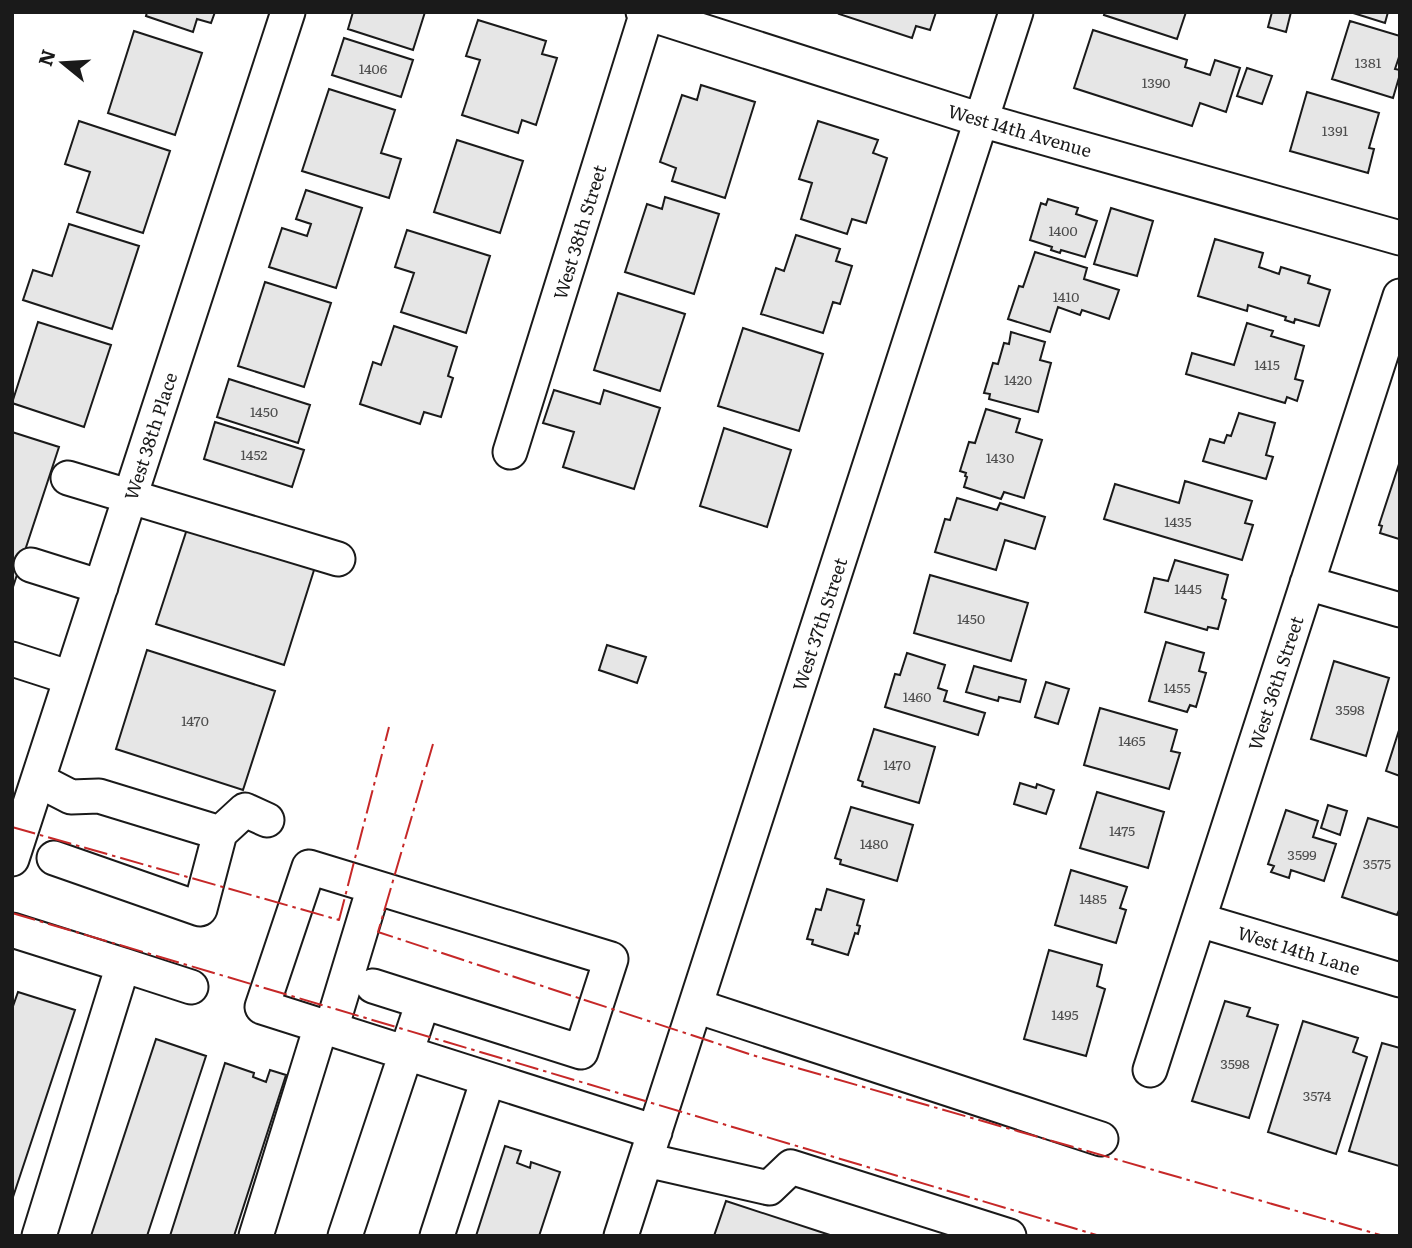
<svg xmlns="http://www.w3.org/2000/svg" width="1412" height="1248" font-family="Literata,serif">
  <rect width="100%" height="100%" fill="#fff"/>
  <path fill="#e6e6e6" stroke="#1a1a1a" stroke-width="2" d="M147,12H215L211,23L197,19L193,32L146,16Z
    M353,12H425L413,50L348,29Z
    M840,12H936L930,30L916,26L912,38L839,14Z
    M1105,12H1186L1177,39L1104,15Z
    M1272,12H1291L1286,32L1268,27Z
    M1350,12H1388L1385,23Z
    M478,20L546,41L542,54L557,58L536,125L522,120L518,133L462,115L480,60L466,56Z
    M1350,21L1400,36V54L1395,69L1400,70V74L1393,98L1332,79Z
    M1093,30L1187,60L1185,67L1210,75L1215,60L1240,68L1226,112L1200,103L1192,126L1074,88Z
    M134,31L202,53L175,135L108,113Z
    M344,38L413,60L401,97L332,75Z
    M1247,68L1272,76L1262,104L1237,96Z
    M701,85L755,102L725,198L672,181L676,168L660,162L682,95L697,100Z
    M329,89L395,110L381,153L401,159L389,198L302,171Z
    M1307,92L1379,113L1369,148L1374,149L1368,173L1290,151Z
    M79,121L170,151L143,233L77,212L90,172L65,164Z
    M818,121L878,140L873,153L887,158L866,223L852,219L847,234L801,219L812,183L799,179Z
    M457,140L523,161L500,233L434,212Z
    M306,190L362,208L336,288L269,267L282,228L307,236L311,224L296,219Z
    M665,197L719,214L694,294L625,272L647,204L662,209Z
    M1048,199L1078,208L1076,214L1097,221L1085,257L1061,250L1060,253L1051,250L1052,247L1030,240L1041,203L1046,205Z
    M1111,208L1153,221L1137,276L1094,264Z
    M69,224L139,246L112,329L23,300L33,270L52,276Z
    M407,230L490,256L466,333L401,312L414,273L395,267Z
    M796,235L840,249L836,261L852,266L840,304L833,302L823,333L761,314L776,268L784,271Z
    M1215,239L1263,253L1259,267L1279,274L1281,267L1310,276L1308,283L1330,290L1319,326L1295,319L1294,323L1285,320L1286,317L1248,305L1247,311L1198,296Z
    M1035,252L1087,268L1084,279L1119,290L1109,319L1082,310L1080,315L1058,307L1050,332L1008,319L1019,286L1023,287Z
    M265,282L331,303L304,387L238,366Z
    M618,293L685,314L660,391L594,370Z
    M38,322L111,345L84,427L12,403Z
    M1247,323L1273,331L1271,336L1304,346L1295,379L1303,381L1297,401L1287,397L1285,403L1186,374L1192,353L1234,365Z
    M394,326L457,347L448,376L453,378L441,417L424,412L420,424L360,404L373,362L381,365Z
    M743,328L823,354L799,431L718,406Z
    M1011,332L1045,342L1040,360L1051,363L1038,412L989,399L990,394L984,393L993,363L998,364L1004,343L1009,344Z
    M229,379L310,405L298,443L217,417Z
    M554,390L600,404L604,390L660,408L634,489L563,467L574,432L543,423Z
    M986,409L1020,419L1016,432L1042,440L1024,498L1004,492L1001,499L964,487L967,477L965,476L966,473L960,471L969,442L975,443Z
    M1239,413L1275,423L1266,455L1273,457L1266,479L1203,461L1210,439L1224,443L1227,435L1231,436Z
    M215,422L304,450L292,487L204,459Z
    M724,428L791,450L767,527L700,506Z
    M12,432L59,447L12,590Z
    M1400,461V536L1399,539L1380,533L1382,526L1379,525Z
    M1185,481L1252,501L1245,523L1253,525L1242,560L1104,519L1115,484L1179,503Z
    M957,498L997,510L1000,503L1045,517L1035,549L1005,540L996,570L935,552L945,519L950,520Z
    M188,526L315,567L284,665L156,624Z
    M1175,560L1228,575L1222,598L1226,600L1218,629L1208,627L1207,630L1145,612L1154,578L1168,581Z
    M930,575L1028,603L1011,661L914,633Z
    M1166,642L1204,653L1199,671L1206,673L1196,707L1190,705L1187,712L1149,701Z
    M607,645L646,657L637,683L599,670Z
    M147,650L275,691L243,790L116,749Z
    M907,653L945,665L938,688L947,691L944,701L985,713L978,735L885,707L895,674L900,675Z
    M1334,661L1389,678L1366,756L1311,739Z
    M974,666L1026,680L1020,702L999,697L998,701L966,692Z
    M1046,682L1069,689L1058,724L1035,717Z
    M1100,708L1177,730L1171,751L1180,753L1169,789L1084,765Z
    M1400,727V776L1386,771Z
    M874,729L935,747L919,803L862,786L863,782L858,780Z
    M1020,783L1036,788L1037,784L1054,790L1046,814L1014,804Z
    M1097,792L1164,812L1148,868L1080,848Z
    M1328,805L1347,811L1340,835L1321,828Z
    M851,807L913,825L897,881L840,864L841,860L835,858Z
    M1286,810L1318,821L1313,837L1336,844L1324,881L1291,870L1289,878L1271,872L1274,866L1268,864Z
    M1368,818L1400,828V908L1397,915L1342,897Z
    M1071,870L1127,887L1120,908L1126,910L1116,943L1055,925Z
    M827,889L864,900L857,925L860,926L858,934L855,933L848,955L812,944L813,940L807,939L816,909L821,910Z
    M1049,950L1102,965L1097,986L1105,989L1086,1056L1024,1039Z
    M18,992L75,1010L12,1200V1009Z
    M1225,1001L1250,1008L1247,1016L1278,1025L1249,1118L1192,1101Z
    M1303,1021L1358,1038L1353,1052L1367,1057L1336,1154L1268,1132Z
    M156,1039L206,1056L147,1236H91Z
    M1382,1043L1400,1048L1399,1166L1349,1151Z
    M225,1063L254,1073L253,1077L266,1082L270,1070L286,1075L234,1236H170Z
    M505,1146L521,1151L517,1163L530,1168L531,1162L560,1172L539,1236H476Z
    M726,1201L833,1236H714Z"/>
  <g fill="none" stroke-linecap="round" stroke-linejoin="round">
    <defs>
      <path id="minor" d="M643,12L981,120L1400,238
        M510,452L647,12
        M68,478L338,559
        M31,565L101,587
        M1307,583L1400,610
        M12,659L71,678
        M38,780L71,797L99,796L220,833L245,810L267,820
        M54,858L200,909L220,833
        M12,859L288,12
        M1199,920L1400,980
        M12,930L123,965L39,1236
        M123,965L191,987
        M373,986L581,1052L611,959L309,867L262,1007L655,1132
        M696,1006L1101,1139
        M331,1029L374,887
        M1150,1070L1400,296
        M646,1160L769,1188L791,1167L1009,1236
        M256,1236L321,1026
        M345,1236L423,1002
        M437,1236L488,1079
        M621,1236L1016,12"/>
    </defs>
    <use href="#minor" stroke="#1a1a1a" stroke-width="37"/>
    <use href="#minor" stroke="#fff" stroke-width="33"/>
    <path stroke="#c62828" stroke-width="2" stroke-dasharray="24 5 3.5 5" stroke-linecap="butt" d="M433,744L378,932L752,1055L1384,1236
      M12,827L339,920L389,727
      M12,913L1100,1236"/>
  </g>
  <g text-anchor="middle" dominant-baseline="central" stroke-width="5" stroke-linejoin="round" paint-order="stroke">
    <g font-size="14" fill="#4d4d4d">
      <text x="1368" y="62">1381</text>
      <text x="373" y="68">1406</text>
      <text x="1156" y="82">1390</text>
      <text x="1335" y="130">1391</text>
      <text x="1063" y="230">1400</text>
      <text x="1066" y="296">1410</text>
      <text x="1267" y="364">1415</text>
      <text x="1018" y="379">1420</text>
      <text x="264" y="411">1450</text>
      <text x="254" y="454">1452</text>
      <text x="1000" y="457">1430</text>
      <text x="1178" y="521">1435</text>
      <text x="1188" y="588">1445</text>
      <text x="971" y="618">1450</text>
      <text x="1177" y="687">1455</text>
      <text x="917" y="696">1460</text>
      <text x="1350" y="709">3598</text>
      <text x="195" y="720">1470</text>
      <text x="1132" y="740">1465</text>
      <text x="897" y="764">1470</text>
      <text x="1122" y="830">1475</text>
      <text x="874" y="843">1480</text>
      <text x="1302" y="854">3599</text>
      <text x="1377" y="863">3575</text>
      <text x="1093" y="898">1485</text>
      <text x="1065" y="1014">1495</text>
      <text x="1235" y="1063">3598</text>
      <text x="1317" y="1095">3574</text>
    </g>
    <g font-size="18" fill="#1a1a1a" stroke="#fff">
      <text transform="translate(1020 130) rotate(16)">West 14th Avenue</text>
      <text transform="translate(579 232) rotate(-73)">West 38th Street</text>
      <text transform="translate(150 436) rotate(-72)">West 38th Place</text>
      <text transform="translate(819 624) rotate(-72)">West 37th Street</text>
      <text transform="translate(1275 683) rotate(-72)">West 36th Street</text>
      <text transform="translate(1299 950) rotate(17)">West 14th Lane</text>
    </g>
  </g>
  <rect width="1412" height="1248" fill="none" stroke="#1a1a1a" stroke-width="28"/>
  <g transform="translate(63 63) rotate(288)" stroke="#ffffff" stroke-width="5" paint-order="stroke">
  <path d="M0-5L12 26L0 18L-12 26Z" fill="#1a1a1a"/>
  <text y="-10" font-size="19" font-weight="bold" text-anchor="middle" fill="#1a1a1a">N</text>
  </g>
</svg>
